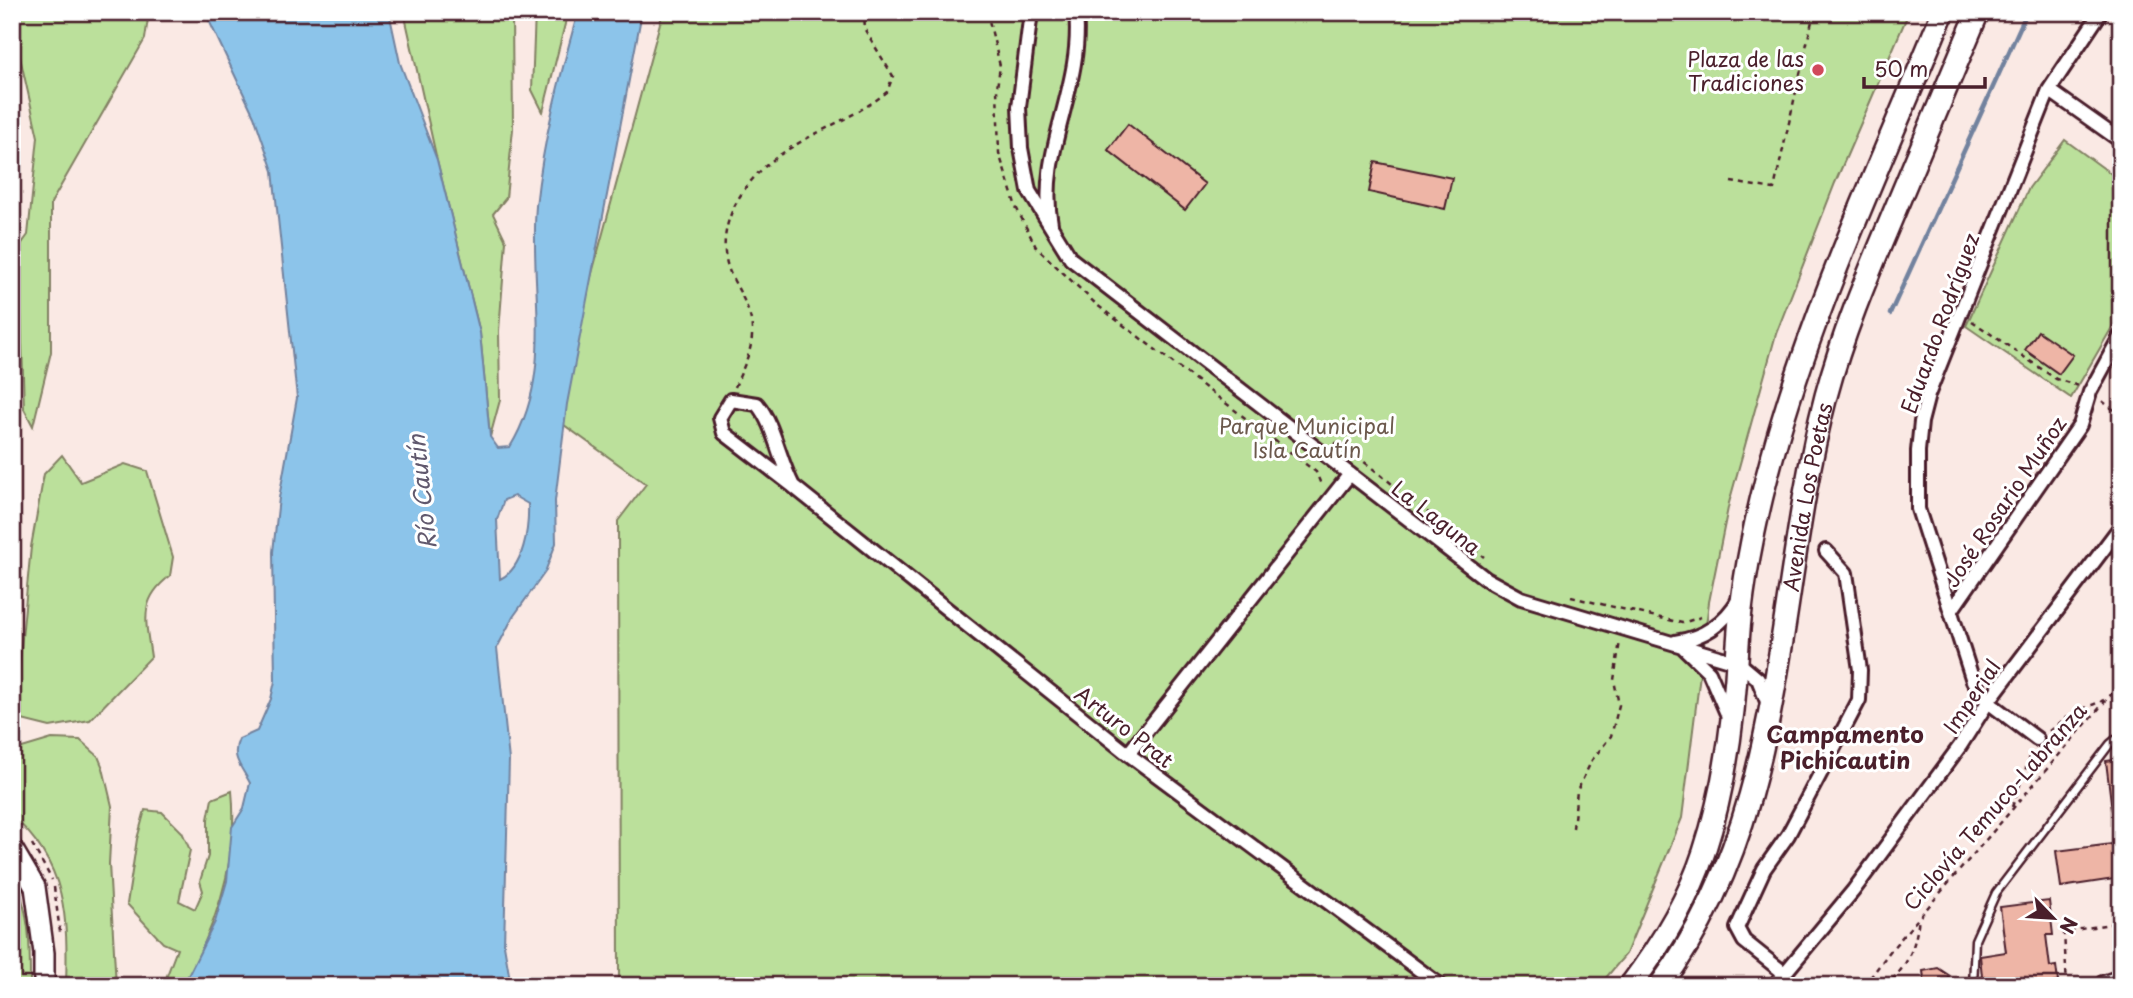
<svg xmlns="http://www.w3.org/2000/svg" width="2133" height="998" font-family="'Playpen Sans',sans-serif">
  <rect width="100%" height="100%" fill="#fae9e4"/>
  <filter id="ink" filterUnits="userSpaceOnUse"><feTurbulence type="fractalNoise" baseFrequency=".0143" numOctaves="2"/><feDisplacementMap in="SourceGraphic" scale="14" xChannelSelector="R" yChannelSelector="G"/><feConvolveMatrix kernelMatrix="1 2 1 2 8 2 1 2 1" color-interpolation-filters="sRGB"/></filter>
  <g filter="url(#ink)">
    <path fill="#bbe09b" stroke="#828063" stroke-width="2" d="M16,12H149L145,39L51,203V352L33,426L24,409L20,278L12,257L28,235L38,137L13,26Z
      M404,12H512L513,129L506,198L493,214L506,241L499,331L500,400L490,437L480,333L437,160Z
      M535,12H568L543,112L532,90Z
      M663,12H1909L1835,183L1776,334L1729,503L1709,602L1682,818L1626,954L1599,986H619L618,521L646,484L553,417Z
      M2065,140L2121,181V312L2071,398L1966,326L2029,188Z
      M62,455L81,482L125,464L147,471L173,557L170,576C138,600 146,622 151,657L90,720L50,727L14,718L31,547L44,474Z
      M52,739L80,740L98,756L103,768L112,806L109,864L116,986H66C68,917 67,864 12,816V751Z
      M232,791C239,860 217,925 183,986H163L177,949L163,943L127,904L137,839L145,810L162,812L182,832L190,850L179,901L195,909L203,891L200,881L208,856V819L212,799Z
      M12,877C31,908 30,950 30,986H12Z"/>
    <path fill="#8cc4ea" stroke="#72829e" stroke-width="2" fill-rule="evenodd" d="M205,12H389L400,63L437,160L480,333L490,437L498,448L510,447C556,372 529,288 536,206C543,140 560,76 578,12H642L567,404L555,501L556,543L545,572L513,617L497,648L509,760L504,945L511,986H183L215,922L227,881L232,827L244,808L250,783C242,767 230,758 239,739L257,731L271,699L275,681L273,552L279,498L297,398L273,171L254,116ZM514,496L528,504C529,528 524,568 500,579L497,520L504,500Z"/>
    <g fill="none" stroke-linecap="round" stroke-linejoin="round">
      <path stroke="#72829e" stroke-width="4.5" d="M1890,314L2027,12"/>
    </g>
    <path fill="#eeb5a6" stroke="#4a1f2b" stroke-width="2" d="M1128,124L1205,184L1185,210L1108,150Z
      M1375,162L1452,178L1445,209L1369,192Z
      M2038,331L2073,355L2059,374L2025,350Z
      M2121,759V810H2112L2106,761Z
      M2121,843V878L2061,887L2056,851Z
      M2049,901L2053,935H2046L2050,967L2056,966L2058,982L2051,983L2052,986H1983L1980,956L2006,952L2000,907Z
      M1938,968L1950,976L1943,986H1925L1923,971Z"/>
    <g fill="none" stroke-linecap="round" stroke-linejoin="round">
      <defs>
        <path id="lane" d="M1973,986L1975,940L1996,893L2110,744L2121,735
          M2101,986V980L2121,973"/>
        <path id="street" d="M1031,12L1019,107L1021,148L1029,191L1071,259L1486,579L1521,598L1739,663L1758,679L1768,704
          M2049,90L2121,141
          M1051,224C1037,152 1084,87 1076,12
          M793,486L724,433L720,418L731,400L757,404C774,424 779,460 793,486L1128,754L1441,986
          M1951,611L2080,425L2090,392L2121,335
          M1675,642C1703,638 1725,623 1739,599
          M1684,648L1709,672L1728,716
          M2037,739L1988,702L1973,681L1918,509V451L1921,422L1928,395L2049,90L2101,12
          M1128,754L1350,474
          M1784,973L1744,941L1737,928L1764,869L1788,835L1859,700L1860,670L1846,573L1826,551
          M1774,986L1853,891L1960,746L1988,702L2121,526"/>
        <path id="secondary" d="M12,848L35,887L44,953V986"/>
        <g id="primary">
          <path d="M1630,986C1661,945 1688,901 1704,852C1726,785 1735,713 1738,644C1742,575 1759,502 1778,436C1820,291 1886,152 1943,12"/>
          <path id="s1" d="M1660,986C1790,810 1773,598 1826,396C1842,336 1866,279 1890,222C1919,152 1949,82 1978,12"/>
        </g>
      </defs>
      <use href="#lane" stroke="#4a1f2b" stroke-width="11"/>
      <use href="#street" stroke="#4a1f2b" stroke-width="18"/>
      <use href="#secondary" stroke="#4a1f2b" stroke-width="24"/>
      <use href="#primary" stroke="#4a1f2b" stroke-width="26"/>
      <path stroke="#4a1f2b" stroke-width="2.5" stroke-dasharray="5 5" stroke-linecap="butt" d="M987,12L1000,66L997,88L999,153L1016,207L1036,247L1097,305L1316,472L1322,487
        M1731,182L1774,189L1814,12
        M1972,321L2056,379L2079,386
        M735,387C742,369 753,351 752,331C752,311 741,295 732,277C712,236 736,191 768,164C804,134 851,121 887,92L893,76L865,30L864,12
        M2102,401L2121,415
        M1334,446L1338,441L1484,557
        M1571,597L1682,623L1701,617
        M2049,731L2073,713L2104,700
        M2012,807L2032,751
        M12,824L20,831
        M1573,828L1577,791L1592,760L1611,736L1619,705L1614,680L1620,641
        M32,844L52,880
        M54,887L60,932
        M1864,986L1891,950L2121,683
        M1884,986C1908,969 1916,945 1919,917
        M2067,986L2064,932L2121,922"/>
      <use href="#lane" stroke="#fff" stroke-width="6"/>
      <use href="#street" stroke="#fff" stroke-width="12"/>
      <use href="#secondary" stroke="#fff" stroke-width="19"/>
      <use href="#primary" stroke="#fff" stroke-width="21"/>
    </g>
  </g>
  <circle fill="#d1495b" stroke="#fff" stroke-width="2.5" cx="1818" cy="70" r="7"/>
  <g text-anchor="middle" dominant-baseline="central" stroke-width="6" stroke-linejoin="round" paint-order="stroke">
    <g font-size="21" fill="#4a1f2b" stroke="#fff" text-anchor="end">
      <text x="1804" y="58">Plaza de las<tspan x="1804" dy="24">Tradiciones</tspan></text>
    </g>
    <g font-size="21" fill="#4a1f2b" stroke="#fff">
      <text transform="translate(1939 323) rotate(-70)">Eduardo Rodríguez</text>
      <text stroke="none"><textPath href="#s1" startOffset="516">Avenida Los Poetas</textPath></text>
      <text transform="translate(2004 501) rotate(-56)">José Rosario Muñoz</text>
      <text transform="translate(1437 517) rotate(38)">La Laguna</text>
      <text transform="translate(1971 696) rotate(-56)">Imperial</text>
      <text transform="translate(1125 726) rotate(38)">Arturo Prat</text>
      <text transform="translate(1994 806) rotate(-49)">Ciclovía Temuco-Labranza</text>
    </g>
    <g font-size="21" fill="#6c594d" stroke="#fff">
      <text x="1307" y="425">Parque Municipal<tspan x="1307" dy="24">Isla Cautín</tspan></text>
    </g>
    <g font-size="23" font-style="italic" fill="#61596e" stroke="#fff">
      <text transform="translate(421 492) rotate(-96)">Río Cautín</text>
    </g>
    <g font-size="23" font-weight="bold" fill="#4a1f2b" stroke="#fff">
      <text x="1845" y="733">Campamento<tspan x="1845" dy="26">Pichicautin</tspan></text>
    </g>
  </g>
  <rect width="2133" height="998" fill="none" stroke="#fff" stroke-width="42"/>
  <rect x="21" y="21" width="2091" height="956" fill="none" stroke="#4a1f2b" stroke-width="2.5" filter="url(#ink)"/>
  <g transform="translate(2053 918) rotate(115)" stroke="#ffffff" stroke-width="5" paint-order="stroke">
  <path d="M0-5L12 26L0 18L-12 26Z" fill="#4a1f2b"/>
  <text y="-10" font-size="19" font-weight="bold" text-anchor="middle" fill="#4a1f2b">N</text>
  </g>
  <path d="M1864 77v10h121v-10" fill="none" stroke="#4a1f2b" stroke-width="3.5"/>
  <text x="1874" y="77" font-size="21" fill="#4a1f2b" stroke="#ffffff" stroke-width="5" paint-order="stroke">50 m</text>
</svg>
